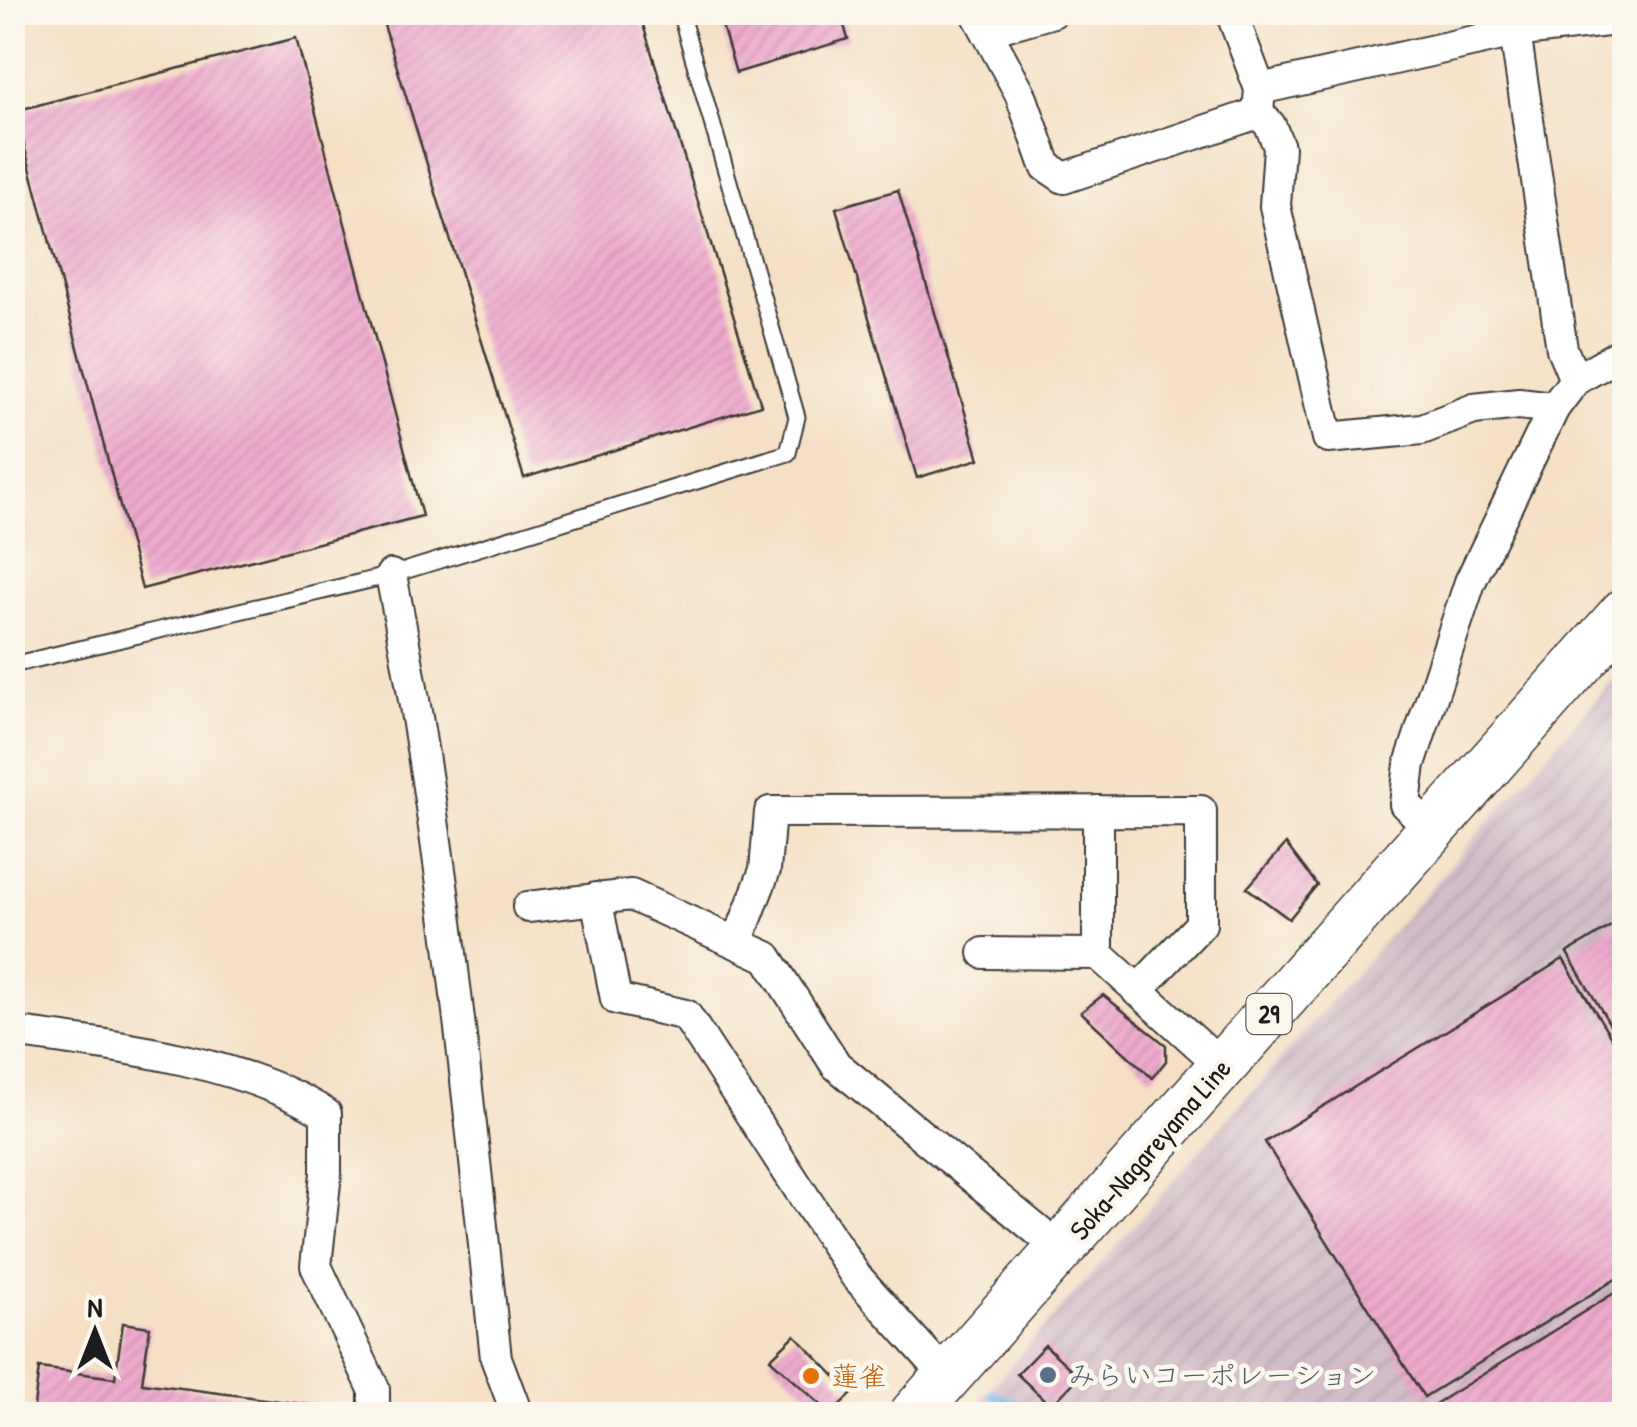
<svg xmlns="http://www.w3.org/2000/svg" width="1637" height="1427" font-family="'Patrick Hand','Klee One',sans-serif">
  <defs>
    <pattern id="industrial-furrows" width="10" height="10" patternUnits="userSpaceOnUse" patternTransform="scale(2.5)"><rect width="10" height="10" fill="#d2bdc8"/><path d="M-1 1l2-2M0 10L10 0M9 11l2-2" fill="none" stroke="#b4a2ab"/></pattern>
    <pattern id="building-hatch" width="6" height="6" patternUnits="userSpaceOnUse" patternTransform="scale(2.5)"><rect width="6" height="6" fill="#edaace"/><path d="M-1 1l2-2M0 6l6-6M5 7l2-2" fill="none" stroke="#cb92b0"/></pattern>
  </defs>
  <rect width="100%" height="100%" fill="#fbf7ec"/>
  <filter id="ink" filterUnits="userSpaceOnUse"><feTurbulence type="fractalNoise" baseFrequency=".01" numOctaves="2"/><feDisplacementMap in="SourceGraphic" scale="20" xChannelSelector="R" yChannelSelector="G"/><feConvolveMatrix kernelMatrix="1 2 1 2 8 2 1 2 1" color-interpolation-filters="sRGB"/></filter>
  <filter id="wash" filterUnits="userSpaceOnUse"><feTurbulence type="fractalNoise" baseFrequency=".0048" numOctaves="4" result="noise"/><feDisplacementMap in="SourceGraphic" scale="40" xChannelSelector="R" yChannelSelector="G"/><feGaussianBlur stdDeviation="2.25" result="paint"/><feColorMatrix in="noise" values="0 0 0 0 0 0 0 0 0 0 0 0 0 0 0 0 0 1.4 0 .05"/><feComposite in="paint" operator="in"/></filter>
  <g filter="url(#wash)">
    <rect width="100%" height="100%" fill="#f5e0c5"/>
    <path fill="url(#industrial-furrows)" d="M1624,668V1414H1012L981,1400Z"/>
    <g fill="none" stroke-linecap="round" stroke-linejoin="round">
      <path stroke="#78b8ec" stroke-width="9" d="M992,1394L1037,1414"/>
    </g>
    <g id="blocks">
      <path fill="url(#building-hatch)" d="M380,12H639L761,405L524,478Z
        M718,12H840L848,39L736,73Z
        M296,38L422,516L142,589L15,111Z
        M898,190L979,459L917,478L836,208Z
        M1286,844L1317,885L1289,919L1247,888Z
        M1624,918V1048L1567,953Z
        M1563,959L1624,1058V1274L1424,1397L1265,1142Z
        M1103,995L1166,1045V1061L1152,1078L1081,1012Z
        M1624,1287V1414H1419Z
        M123,1323L150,1327L142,1383L326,1407L325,1414H33L39,1368L115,1378Z
        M795,1335L852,1394L831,1414L770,1359Z
        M1045,1345L1079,1377L1051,1406L1017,1374Z"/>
    </g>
  </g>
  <g filter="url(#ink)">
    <use href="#blocks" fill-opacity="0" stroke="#3d3935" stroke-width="2.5"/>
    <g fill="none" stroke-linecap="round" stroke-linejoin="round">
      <defs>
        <path id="service" d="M12,665L391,575L788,453L797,417L680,12"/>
        <path id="minor" d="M976,12L1020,93L1046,166L1064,178L1258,113
          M1231,12L1260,89L1258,113L1270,125L1279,147L1275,206L1328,438L1422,429L1474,409L1519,404L1554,408
          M987,31L1053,12
          M1515,32L1562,349L1575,380
          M1260,89L1515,32L1624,19
          M391,575C443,834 468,1096 496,1358L517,1414
          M1433,830L1405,804L1410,764L1470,582L1554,408L1575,380L1624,352
          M596,898L616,999L686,1015L855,1275L949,1379
          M528,907L631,895L767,957L836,1065L1061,1250
          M737,943L765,870L770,812L1201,811V924L1137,991
          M984,953L1098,954L1222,1066
          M1098,954V811
          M12,1032C110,1045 242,1060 326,1114V1173L316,1266L374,1389V1414"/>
        <path id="primary" d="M914,1414L1624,613"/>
      </defs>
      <use href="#service" stroke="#3d3935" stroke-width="19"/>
      <use href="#minor" stroke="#3d3935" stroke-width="34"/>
      <use href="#primary" stroke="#3d3935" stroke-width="51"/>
      <use href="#service" stroke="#fff" stroke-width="15"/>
      <use href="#minor" stroke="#fff" stroke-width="30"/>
      <use href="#primary" stroke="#fff" stroke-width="48"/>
    </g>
  </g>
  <circle fill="#5c6f8a" stroke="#fbf7ec" stroke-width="4" cx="1048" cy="1375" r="10"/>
  <circle fill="#e8710a" stroke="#fbf7ec" stroke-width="4" cx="811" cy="1376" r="10"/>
  <g text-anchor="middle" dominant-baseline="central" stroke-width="9" stroke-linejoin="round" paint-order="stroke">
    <rect fill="#fbf7ec" stroke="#5f5e5a" stroke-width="2.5" x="1246.5" y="994" width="45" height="40" rx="8"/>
    <g font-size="25" font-weight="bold" fill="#1c1c1c">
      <text x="1269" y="1014">29</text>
    </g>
    <g font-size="28" fill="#1c1c1c" stroke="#fbf7ec">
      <text transform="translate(1150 1149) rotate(-49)">Soka-Nagareyama Line</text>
    </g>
    <g font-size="28" fill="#4e5e75" stroke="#fbf7ec" text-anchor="start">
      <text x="1068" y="1375">みらいコーポレーション</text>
    </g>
    <g font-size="28" fill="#c56008" stroke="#fbf7ec" text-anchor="start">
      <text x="831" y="1376">蓮雀</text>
    </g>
  </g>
  <rect width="1637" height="1427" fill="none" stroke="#fbf7ec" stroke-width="50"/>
  <g transform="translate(95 1332)" stroke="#fbf7ec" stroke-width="8" paint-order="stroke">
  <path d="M0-8L18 38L0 25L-18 38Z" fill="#1c1c1c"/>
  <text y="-15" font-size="28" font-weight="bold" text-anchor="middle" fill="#1c1c1c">N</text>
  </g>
</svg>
